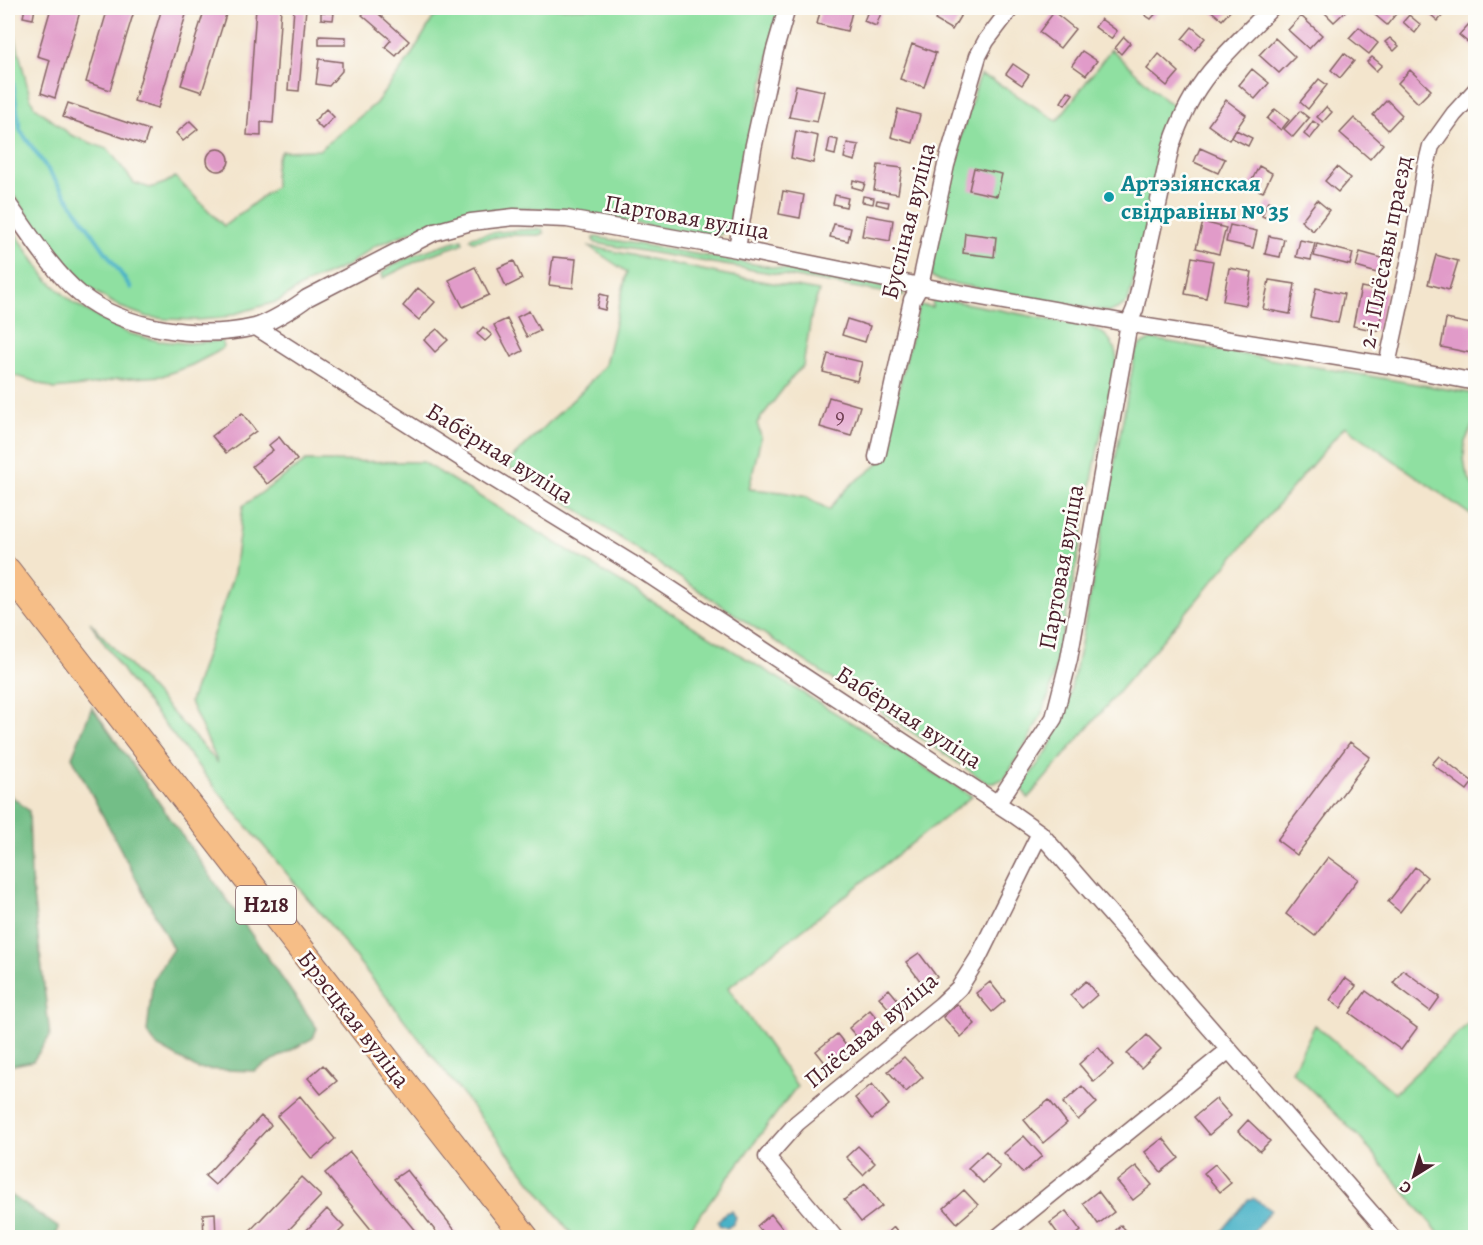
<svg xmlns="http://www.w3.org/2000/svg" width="1483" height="1245" font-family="Alegreya,serif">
  <rect width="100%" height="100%" fill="#fdfcf7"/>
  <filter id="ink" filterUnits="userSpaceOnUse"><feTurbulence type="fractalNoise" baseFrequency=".0167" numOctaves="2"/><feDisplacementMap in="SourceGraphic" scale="12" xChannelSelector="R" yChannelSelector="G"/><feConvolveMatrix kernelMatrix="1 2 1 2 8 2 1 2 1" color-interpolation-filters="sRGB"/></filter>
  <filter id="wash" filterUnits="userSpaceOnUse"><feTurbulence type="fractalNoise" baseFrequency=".008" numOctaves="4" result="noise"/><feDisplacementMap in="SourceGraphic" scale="24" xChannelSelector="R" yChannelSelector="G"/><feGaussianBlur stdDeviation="1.35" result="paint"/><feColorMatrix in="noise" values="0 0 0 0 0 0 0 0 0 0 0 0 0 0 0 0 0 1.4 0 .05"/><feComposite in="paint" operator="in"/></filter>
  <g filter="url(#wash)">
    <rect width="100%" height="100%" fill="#f3e5cd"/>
    <path fill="#8fe0a1" stroke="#6c8066" stroke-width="1.5" d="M8,8L30,97L34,106L71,135L109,150L134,183L150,188L165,183L175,177L224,226L275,187C275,175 273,162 282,151L319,150L356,120L376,103L409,59L433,18L458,8H780L735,208C729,227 727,236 705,238L611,218L560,210L524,208L472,212L425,226L375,246L347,266L305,284L279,301L221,318L197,320L166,319L148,317L120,307L79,282L50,246L15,197L8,192Z
      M1111,49L1165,100L1179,108L1128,302L1119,308L1110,312L940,281L931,276L953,160L980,75L993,80L1057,121Z
      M8,222L45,277L73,303L127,333L159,341L186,343L222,341L224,347L217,352L192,365L162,376L117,379L91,385L54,389L34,381L8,374Z
      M542,229L544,233L540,235H508L473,241L470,239L471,237C495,231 518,230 542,229Z
      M595,237L894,288L901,291L905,296L596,243L593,240Z
      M462,239L463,243L459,245L429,255L383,278L382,273C401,257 437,247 462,239Z
      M588,246L726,275L819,291L812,312L803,366L793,376L757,423L761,437L749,489L782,492L807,497L829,510C836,500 844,491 853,483C863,476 872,470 881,461L919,305L932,307L933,297L1092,328C1108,334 1114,342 1117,359L1097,453L1071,594L1049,695L1042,714L1026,744L1005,778L994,783H987L973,773L557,496L510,468L512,458L582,391L605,365L627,272Z
      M1152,339L1475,394V420L1465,442L1464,458L1466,472L1475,490V518L1345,426L1028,798L1022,789L1025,782L1048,750L1067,705L1080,649L1135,354L1140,345Z
      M306,461L423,462L972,796L728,988L797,1086L685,1235L686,1237H574L331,926L230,806L129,680L90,622L218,763L190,702L234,573L243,506Z
      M1475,1017V1237H1442L1359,1137L1292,1071L1315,1025L1395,1093Z"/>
    <path fill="#73be87" stroke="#5e6e59" stroke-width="1.5" d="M92,707L317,1028L313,1038L254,1071L198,1069L157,1046L147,1032L153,979L173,949L72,757Z
      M8,793L29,811L31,878L50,1036L33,1061L8,1066Z
      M8,1193L59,1228L55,1237H8Z"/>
    <path fill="#49b2c7" stroke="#4a6879" stroke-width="1.5" d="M1253,1198L1271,1210L1249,1237H1218V1236L1248,1200Z
      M732,1211L736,1218L733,1224L727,1228L719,1225L718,1221L725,1213Z"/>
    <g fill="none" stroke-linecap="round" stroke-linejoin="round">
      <path stroke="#49b2c7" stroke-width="4" d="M8,51L20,130L131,288"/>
    </g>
    <g id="blocks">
      <path fill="#e19bc9" d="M25,8H35L33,19L23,17Z
        M51,8H81L55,98L41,93L50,60L37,56Z
        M108,8H135L110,90L86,82Z
        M162,8H188L158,108L134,101Z
        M205,8H228L202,92L181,85Z
        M256,8H281L273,123L261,122V136L247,135Z
        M294,8H306L299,91L288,90Z
        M369,8H372L409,41L396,56L385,47L391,40L362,15Z
        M821,8H853L847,31L817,24Z
        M869,8H883L876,26L864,21Z
        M942,8H965L952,30L935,20Z
        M1151,8H1161L1151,19L1145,15Z
        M1208,8H1233L1222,20Z
        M1320,8H1349L1334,22Z
        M1381,8H1388L1396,14L1387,25L1375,15Z
        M1423,8H1449L1438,21Z
        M321,12L334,13L333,20L321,19Z
        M1054,12L1075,29L1060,48L1039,32Z
        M1409,15L1421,25L1415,33L1403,22Z
        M1301,16L1322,35L1309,49L1288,30Z
        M1101,19L1117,31L1111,39L1095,27Z
        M1469,24L1476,29V49L1459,35Z
        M1192,27L1205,38L1195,50L1182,39Z
        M1359,27L1378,43L1369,54L1349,38Z
        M319,36L346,37V45H319Z
        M1124,37L1130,43L1121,54L1115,48Z
        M1275,38L1295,57L1279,73L1259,55Z
        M1390,38L1399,46L1394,51L1385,42Z
        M912,44L936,53L924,87L900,79Z
        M1082,51L1097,61L1086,75L1072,65Z
        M1344,53L1354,61L1340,78L1331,70Z
        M1159,54L1179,72L1167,86L1147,69Z
        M1372,57L1382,65L1376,71L1367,62Z
        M319,59L342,62V71L329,86L316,84Z
        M1013,64L1029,75L1022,85L1006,74Z
        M1252,69L1269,83L1255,99L1239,85Z
        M1410,70L1431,90L1418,103L1398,83Z
        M1319,79L1327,85L1308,109L1300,102Z
        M796,85L824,91L817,122L789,117Z
        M1068,91L1073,94L1065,105L1061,102Z
        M1226,100L1246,115L1229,140L1208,125Z
        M1387,100L1402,115L1388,130L1373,115Z
        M68,103L149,130L144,145L63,117Z
        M1326,107L1332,112L1323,122L1317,117Z
        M326,109L334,117L322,129L314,121Z
        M898,109L920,115L913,143L891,137Z
        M1275,109L1289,120L1281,130L1267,119Z
        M1300,111L1309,118L1293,137L1284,129Z
        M1354,118L1383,144L1370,159L1340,133Z
        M190,121L198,129L183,141L176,133Z
        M1313,121L1320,126L1310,139L1304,134Z
        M1236,130L1252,138L1248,146L1232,138Z
        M796,131L818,136L813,163L791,158Z
        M830,138L838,140L835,155L827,153Z
        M847,143L859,145L855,161L844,158Z
        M1200,148L1225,159L1218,173L1194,162Z
        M207 160a11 11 0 1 1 22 0a11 11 0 1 1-22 0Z
        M878,165L902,168L898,194L874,190Z
        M1259,166L1272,173L1263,192L1249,186Z
        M1337,167L1350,178L1338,192L1325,181Z
        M974,168L1002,174L997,196L969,190Z
        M853,180L865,183L863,190L852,187Z
        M783,191L804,195L800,218L779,214Z
        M1105,193H1112V201H1105Z
        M835,195L848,198L846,207L833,204Z
        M863,196L874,198L873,204L862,202Z
        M877,200L889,202L888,207L876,204Z
        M1317,200L1329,210L1313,231L1301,221Z
        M1268,201L1275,204L1269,219L1262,216Z
        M866,215L893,220L890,241L862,236Z
        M1203,222L1226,228L1219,254L1196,248Z
        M834,224L851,228L848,241L830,237Z
        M1230,225L1257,231L1253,248L1226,242Z
        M965,233L996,237L994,257L963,253Z
        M1269,236L1284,239L1280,257L1265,254Z
        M1300,240L1315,243L1311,260L1296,257Z
        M1317,244L1353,253L1350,265L1314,256Z
        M1360,252L1389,260L1384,275L1356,267Z
        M1436,255L1458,261L1449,290L1428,284Z
        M553,257L576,259L573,288L549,285Z
        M1192,257L1213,261L1206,298L1185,294Z
        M514,261L522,279L506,287L498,268Z
        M475,267L489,295L463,307L449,280Z
        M1229,268L1252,272L1246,305L1223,301Z
        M1269,280L1295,284L1290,314L1263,309Z
        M1361,287L1386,292L1378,331L1353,326Z
        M418,288L435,302L419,320L403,306Z
        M1316,288L1344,294L1338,323L1310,317Z
        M600,294L608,296L605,310L597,308Z
        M529,311L540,331L527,337L517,317Z
        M507,319L523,351L511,357L494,325Z
        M847,319L870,326L865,342L842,335Z
        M1446,319L1476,325L1471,353L1441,347Z
        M483,327L492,335L485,341L477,334Z
        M437,329L448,340L435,352L424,340Z
        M828,354L862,362L857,381L823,372Z
        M829,397L860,406L851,436L820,427Z
        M242,413L256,431L226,453L212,436Z
        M279,437L297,460L267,484L252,466L273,450L269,445Z
        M1350,742L1370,757L1297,855L1277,840Z
        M1439,756L1473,782L1467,790L1432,764Z
        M1328,857L1358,879L1315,936L1286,914Z
        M1415,867L1427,877L1400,912L1388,902Z
        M919,953L937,977L924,986L906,962Z
        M1403,970L1440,997L1430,1011L1393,983Z
        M1345,978L1356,986L1341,1008L1330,1000Z
        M1086,981L1097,995L1082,1008L1070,995Z
        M990,982L1005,1001L992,1012L976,993Z
        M889,989L903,1006L893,1014L879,997Z
        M1366,991L1417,1028L1401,1050L1350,1013Z
        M957,1004L975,1024L961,1037L943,1017Z
        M870,1010L883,1026L862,1043L849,1028Z
        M837,1034L851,1052L830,1069L816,1051Z
        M1147,1035L1161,1049L1141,1068L1127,1054Z
        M1098,1047L1113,1065L1094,1082L1079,1064Z
        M904,1057L923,1077L906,1092L888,1071Z
        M323,1065L337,1081L321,1094L308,1078Z
        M872,1084L889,1105L872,1119L855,1098Z
        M1082,1086L1097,1103L1078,1120L1063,1103Z
        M300,1096L335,1139L312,1159L277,1116Z
        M1216,1099L1231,1116L1209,1135L1194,1117Z
        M1049,1100L1067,1123L1043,1143L1024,1120Z
        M261,1116L271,1125L215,1185L205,1176Z
        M1248,1120L1270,1141L1260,1151L1238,1131Z
        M1024,1136L1042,1156L1023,1173L1004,1153Z
        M1163,1138L1179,1158L1161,1172L1145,1152Z
        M858,1146L875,1163L863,1175L846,1157Z
        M986,1151L1000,1167L983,1183L968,1168Z
        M350,1152L421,1238H378L325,1173Z
        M1215,1164L1231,1183L1220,1192L1204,1173Z
        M1136,1166L1152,1185L1133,1200L1117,1181Z
        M407,1170L461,1238H441L394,1179Z
        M301,1177L321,1196L281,1238H243Z
        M865,1184L882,1206L861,1222L844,1200Z
        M964,1190L978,1205L957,1223L944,1208Z
        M1098,1191L1114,1212L1098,1224L1083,1203Z
        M327,1209L344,1227L333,1238H299Z
        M1066,1211L1081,1231L1072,1238H1061L1050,1223Z
        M215,1213L216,1238H204L203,1214Z
        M771,1214L787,1234L783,1238H767L757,1226Z
        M1121,1225L1133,1238H1108Z
        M894,1227L903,1238H882Z"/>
    </g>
  </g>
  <g filter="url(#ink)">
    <use href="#blocks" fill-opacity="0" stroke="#856464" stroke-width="1.5"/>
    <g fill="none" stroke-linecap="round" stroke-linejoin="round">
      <defs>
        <path id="minor" d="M8,204C29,233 52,271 80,294C124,330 200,340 255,327C267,324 296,307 307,298L435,232L471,222L514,217L567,219L737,249L920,286L1149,327L1387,365L1476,382
          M737,249L753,149L774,53L787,8
          M256,327L486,474L631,563L1013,814L1040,833L1393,1238
          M1387,365L1412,249L1425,170L1431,146L1454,114L1476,90
          M877,457L912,300L920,286L946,165L978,56L986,41L1011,8
          M997,804L1054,718L1069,659L1129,323L1135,309L1171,146C1180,119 1192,94 1210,72C1229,49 1251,29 1271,8
          M835,1238L767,1157L797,1123L941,1005L959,988L978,958L1040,833
          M997,1238L1229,1050"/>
        <path id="primary" d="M8,571L421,1104L526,1238"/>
      </defs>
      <use href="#minor" stroke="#856464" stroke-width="19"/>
      <use href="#primary" stroke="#856464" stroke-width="28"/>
      <use href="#minor" stroke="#fff" stroke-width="16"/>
      <use href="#primary" stroke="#f6be87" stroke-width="26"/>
    </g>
  </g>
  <circle fill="#0f9aa8" stroke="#fdfcf7" stroke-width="2" cx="1109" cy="197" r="6"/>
  <g text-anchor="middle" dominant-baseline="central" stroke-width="5" stroke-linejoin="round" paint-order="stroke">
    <g font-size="21" fill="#703e52">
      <text x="840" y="416">9</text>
    </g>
    <rect fill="#fdfcf7" stroke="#806168" stroke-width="1.5" x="236" y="886" width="60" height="38" rx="4.5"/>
    <g font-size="22" font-weight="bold" fill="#4a1f2b">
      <text x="266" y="905">Н218</text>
    </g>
    <g font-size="24" font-weight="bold" fill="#0d838f" stroke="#fdfcf7" text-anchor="start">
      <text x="1121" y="183">Артэзіянская<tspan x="1121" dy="28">свідравіны № 35</tspan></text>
    </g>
    <g font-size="24" fill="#4a1f2b" stroke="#fdfcf7">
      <text transform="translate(687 217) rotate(10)">Партовая вуліца</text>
      <text transform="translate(908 221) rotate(-76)">Бусліная вуліца</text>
      <text transform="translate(1385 252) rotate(-79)">2-і Плёсавы праезд</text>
      <text transform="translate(500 453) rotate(32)">Бабёрная вуліца</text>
      <text transform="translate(1061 567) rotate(-80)">Партовая вуліца</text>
      <text transform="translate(909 717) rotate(33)">Бабёрная вуліца</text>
      <text transform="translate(354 1019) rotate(52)">Брэсцкая вуліца</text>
      <text transform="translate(871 1030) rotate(-40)">Плёсавая вуліца</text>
    </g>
  </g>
  <rect width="1483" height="1245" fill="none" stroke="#fdfcf7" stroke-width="30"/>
  <g transform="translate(1414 1176) rotate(217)" stroke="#fdfcf7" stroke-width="4.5" paint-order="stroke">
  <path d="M0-4.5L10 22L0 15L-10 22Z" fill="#4a1f2b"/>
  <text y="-9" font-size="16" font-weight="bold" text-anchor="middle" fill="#4a1f2b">С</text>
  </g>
</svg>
